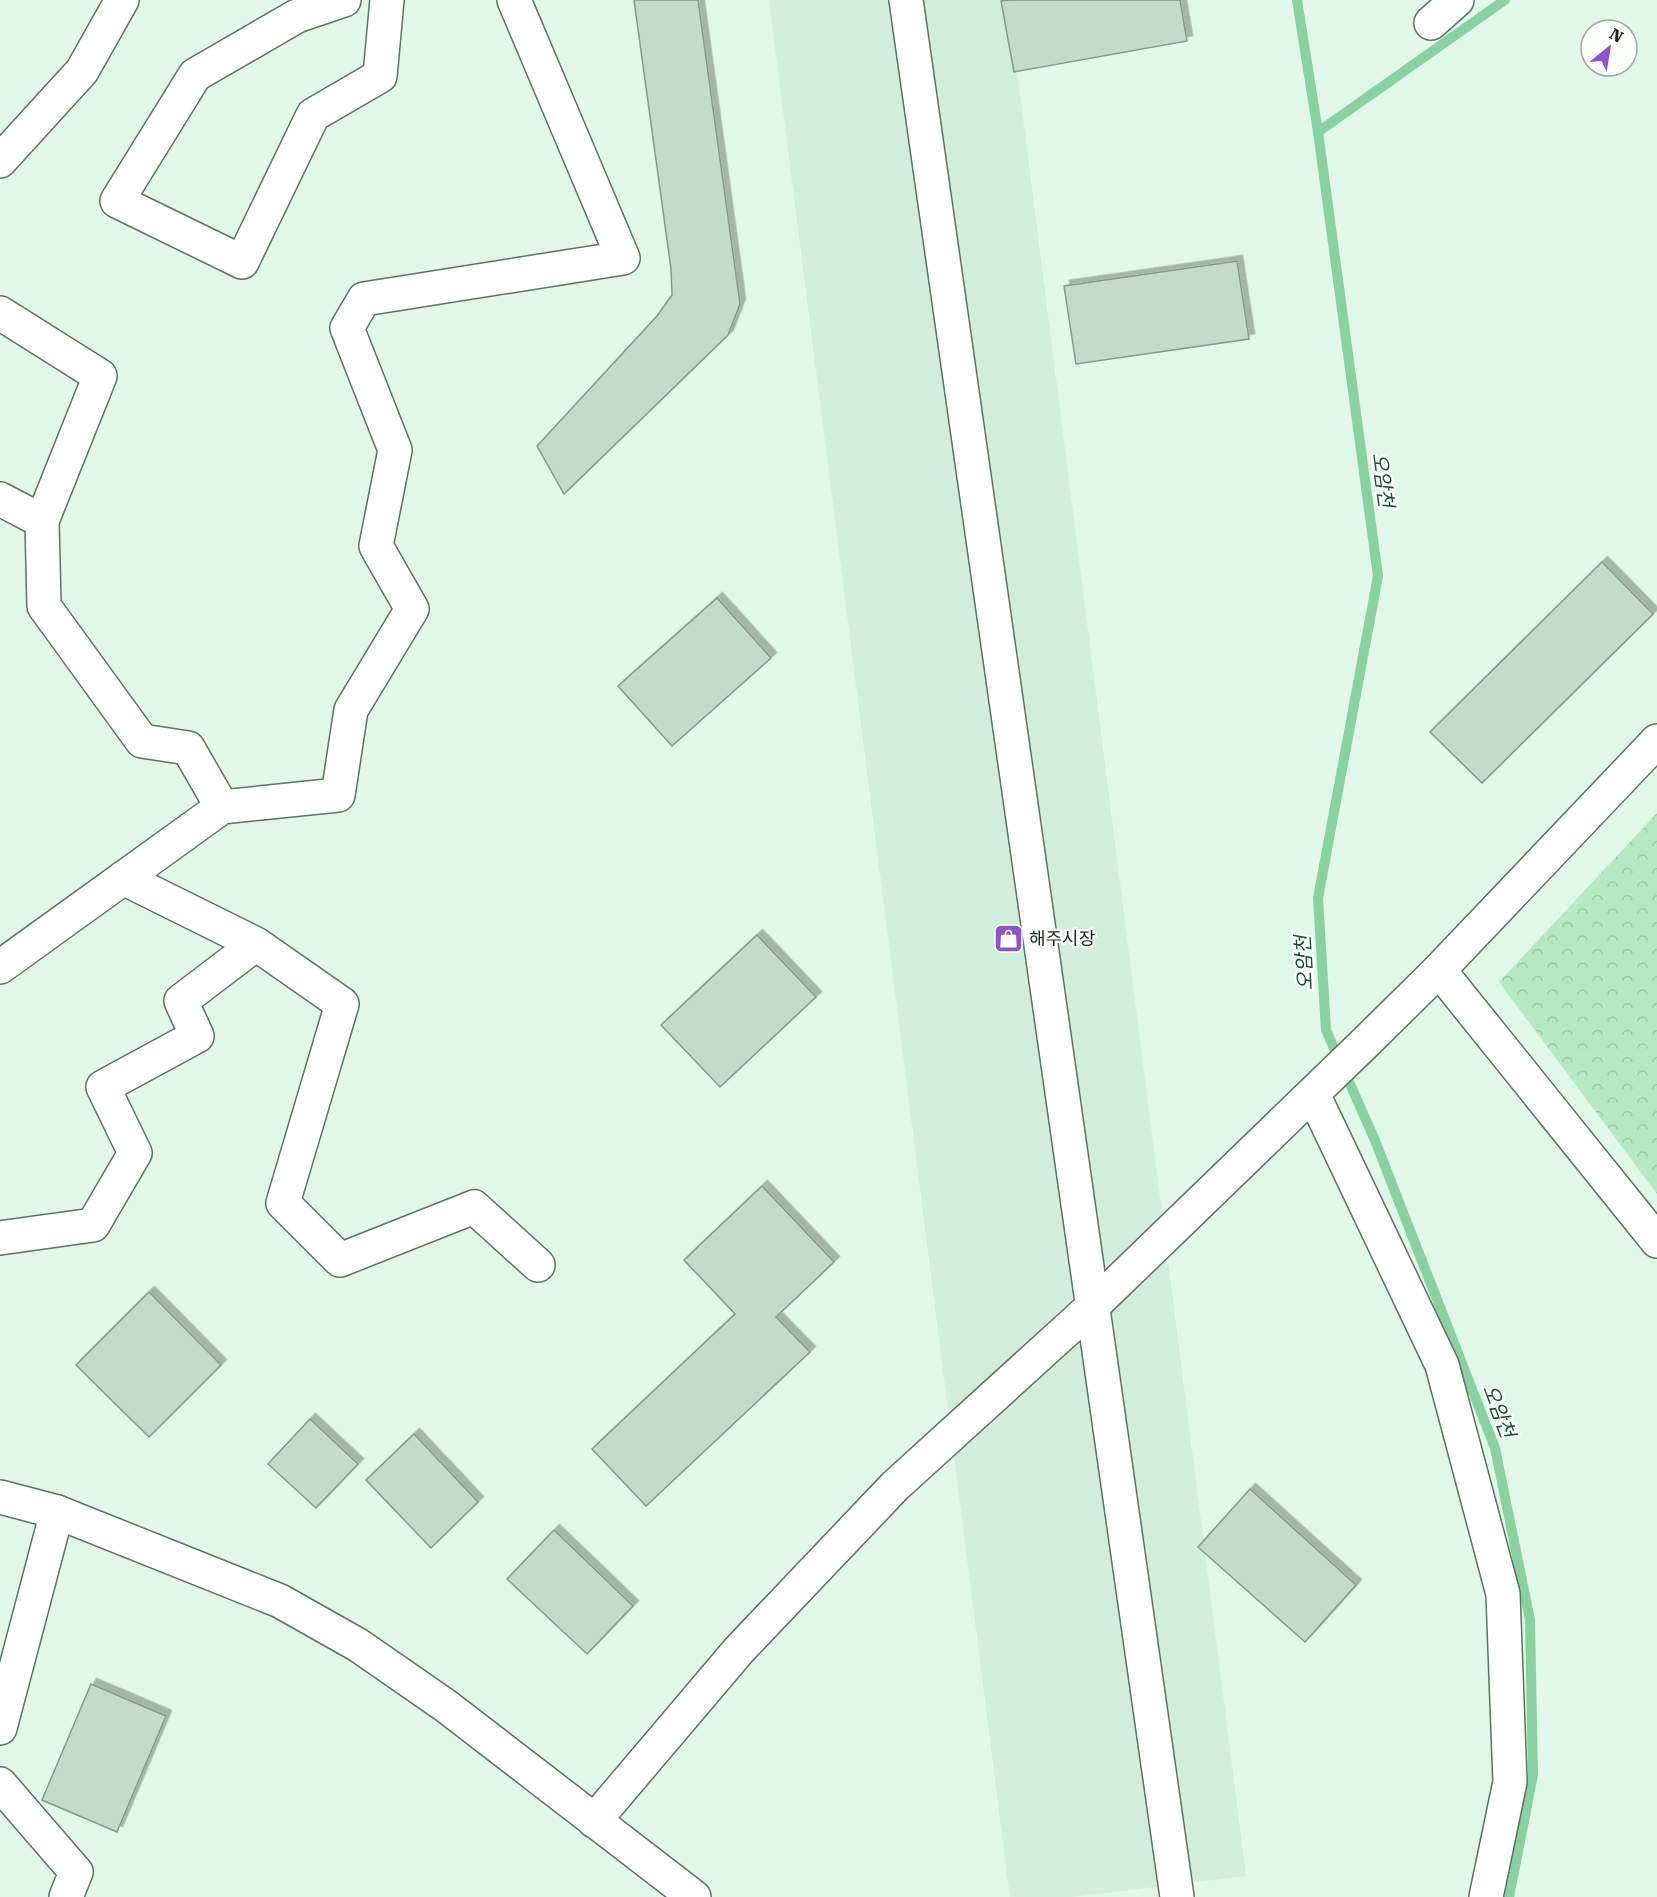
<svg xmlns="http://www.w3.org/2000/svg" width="1657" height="1897" font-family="'Roboto Serif','Noto Sans KR',serif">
  <defs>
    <pattern id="park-crowns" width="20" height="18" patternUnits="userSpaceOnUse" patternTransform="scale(1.5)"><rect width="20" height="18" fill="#b5e9c4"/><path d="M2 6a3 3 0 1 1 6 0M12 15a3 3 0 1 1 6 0" fill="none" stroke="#9bc8a8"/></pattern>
    <filter id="shadow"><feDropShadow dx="5.5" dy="-5.5" stdDeviation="0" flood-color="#0004"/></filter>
  </defs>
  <rect width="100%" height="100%" fill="#e1f7e7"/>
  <path fill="#d0eed9" d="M769,0H1008L1246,1876L1071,1897H1010Z"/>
  <path fill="url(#park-crowns)" d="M1657,813V1194L1499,982Z"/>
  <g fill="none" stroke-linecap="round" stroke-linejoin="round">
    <path stroke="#8ad1a1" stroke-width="10" d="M1297,0L1318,132L1378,576L1318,898L1326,1030L1374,1138L1495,1448L1530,1620L1533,1775L1509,1897
      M1318,132L1505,0"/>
  </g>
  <path fill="#c4daca" stroke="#84998a" stroke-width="1.5" filter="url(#shadow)" d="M634,0H698L740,304L728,335L564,494L537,446L657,316L672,295L671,269Z
    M1009,0H1180L1187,41L1014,72L1001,1Z
    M1237,261L1249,339L1076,364L1064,286Z
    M1602,562L1653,614L1482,783L1430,732Z
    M717,598L771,658L672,746L618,686Z
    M757,935L816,997L720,1087L661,1025Z
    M762,1186L834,1262L776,1317L810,1352L646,1506L592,1449L735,1314L684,1260Z
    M149,1292L221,1365L149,1437L76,1365Z
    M310,1419L358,1464L316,1508L268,1464Z
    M414,1434L478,1502L431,1548L366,1480Z
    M1250,1489L1356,1585L1305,1642L1198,1547Z
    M554,1530L633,1606L587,1654L507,1579Z
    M91,1684L166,1716L117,1832L42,1800Z"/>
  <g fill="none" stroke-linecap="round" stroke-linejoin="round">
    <defs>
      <path id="minor" d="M344,0L297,16L195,75L117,201L242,262L313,115L380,76L387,0
        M906,0L1177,1897
        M1431,23L1457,0
        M0,161L82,71L122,0
        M0,313L100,376L42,521
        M0,499L42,521L44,606L142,741L188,748L222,807
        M123,878L256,944L342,1004L283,1203L340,1260L474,1207L538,1265
        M0,967L222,807L338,795L351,710L412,609L376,546L395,450L347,328L364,299L623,258L514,0
        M1439,970L1657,1241
        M1313,1094L1442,1365L1503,1594L1510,1782L1486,1897
        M0,1238L93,1225L135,1153L103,1087L197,1036L181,1001L256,944
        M0,1728L57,1512
        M0,1784L76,1872L66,1897"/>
      <path id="major" d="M0,1497L57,1512L280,1601L358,1645L446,1706L694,1897
        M594,1821L739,1650L895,1486L1093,1306L1367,1041L1439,970L1657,741"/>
    </defs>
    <use href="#minor" stroke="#5e7264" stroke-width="36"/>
    <use href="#major" stroke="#5e7264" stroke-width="36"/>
    <use href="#minor" stroke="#fff" stroke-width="33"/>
    <use href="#major" stroke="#fff" stroke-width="33"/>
  </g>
  <defs>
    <symbol id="shop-square" viewBox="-11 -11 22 22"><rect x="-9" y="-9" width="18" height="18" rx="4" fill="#8d53c9" stroke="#fafffb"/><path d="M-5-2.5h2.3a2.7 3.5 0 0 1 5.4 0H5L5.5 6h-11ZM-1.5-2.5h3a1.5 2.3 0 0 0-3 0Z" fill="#fff"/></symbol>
  </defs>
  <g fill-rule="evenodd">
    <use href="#shop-square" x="992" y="922" width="33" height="33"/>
  </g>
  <g text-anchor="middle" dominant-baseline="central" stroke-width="5" stroke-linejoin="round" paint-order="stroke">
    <g font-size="18" fill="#1c251f" stroke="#fafffb" text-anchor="start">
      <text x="1029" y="938">해주시장</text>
    </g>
    <g font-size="20" font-style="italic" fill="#194d2e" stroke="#fafffb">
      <text transform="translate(1383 480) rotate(82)">오암천</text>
      <text transform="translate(1304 963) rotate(-93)">오암천</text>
      <text transform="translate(1499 1411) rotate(69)">오암천</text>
    </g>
  </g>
  <g transform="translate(1609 48) rotate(30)"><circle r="28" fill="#fafffb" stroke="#a1a8a3" stroke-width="1.5"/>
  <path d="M0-4.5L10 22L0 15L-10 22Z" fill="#8d53c9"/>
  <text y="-9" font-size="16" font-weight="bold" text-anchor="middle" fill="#1c251f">N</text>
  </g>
</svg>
